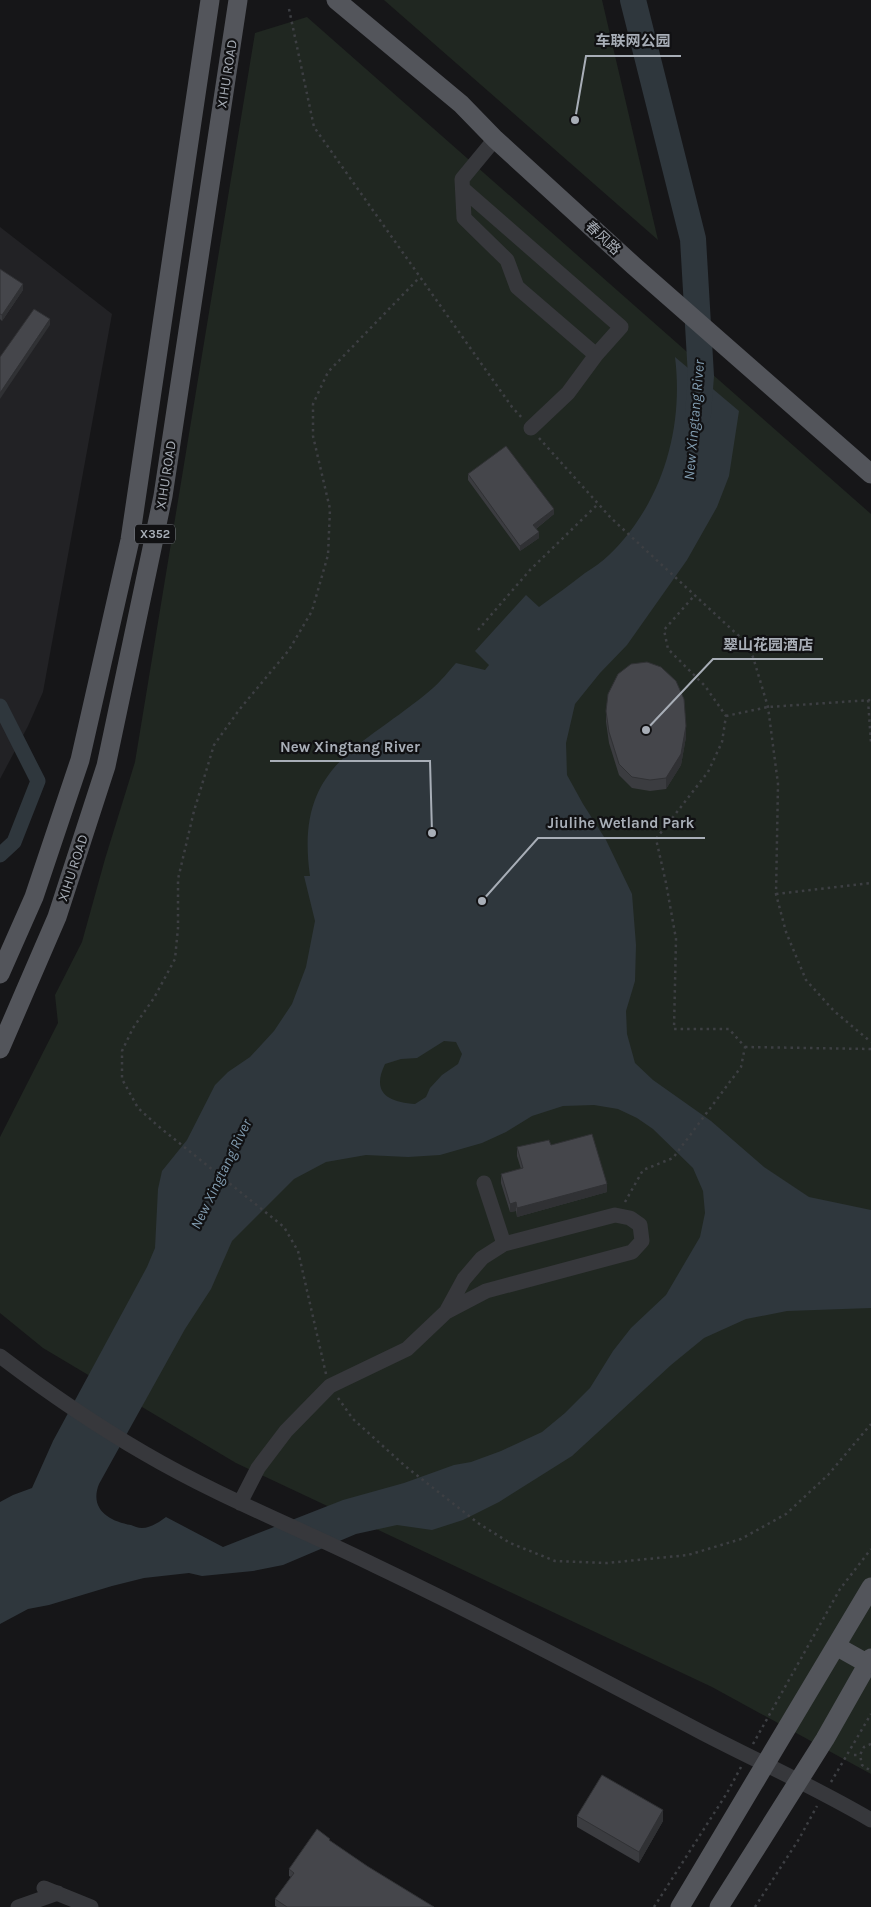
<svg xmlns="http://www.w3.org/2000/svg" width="871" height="1907" font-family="Karla,'Noto Sans SC',sans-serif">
  <rect width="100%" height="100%" fill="#161618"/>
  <path fill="#222225" d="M0,227L112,314L43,692L28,726L0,779Z"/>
  <path fill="#202721" d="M384,0H602L658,240Z
    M307,17L871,514V1774L712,1687L236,1463L43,1348L0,1313V1137L58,1023L55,995L82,942L105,859L135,762L255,33Z"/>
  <path fill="#2f373d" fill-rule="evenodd" d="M675,357L739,411L729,476L717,507L687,560L627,645L600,673L575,704L566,743L567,775L583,804L606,840L632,894L636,945L635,981L626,1011L627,1034L635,1063L653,1080L711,1121L764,1167L809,1197L871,1210V1308L787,1311L746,1319L704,1338L671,1365L572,1456L499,1502L463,1520L432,1530L397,1525L356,1534L283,1565L253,1571L202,1576L189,1573L144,1578L112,1586L49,1605L28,1609L0,1624V1502L13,1495L32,1488L53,1441L147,1267L155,1248L158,1189L162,1171L187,1140L215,1085L228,1072L250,1057L274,1031L292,1004L306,967L315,921L304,876H310C294,763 362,749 433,688C441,681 449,671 456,663L485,670L489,665L475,651L526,595L539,607C554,596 570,585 585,573C593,568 602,562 609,555C662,504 684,429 675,357ZM444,1041L456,1042L462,1054L458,1064L442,1075L430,1088L426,1097L415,1104C388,1102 371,1093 385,1064L401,1059L417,1058ZM594,1105L618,1109L637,1118L653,1129L693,1168L703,1191L705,1213L700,1237L666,1295L631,1328L613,1351L590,1388L565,1413L542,1432L501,1451L471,1462L454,1465L404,1483L343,1500L223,1547L166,1517C159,1522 151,1528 142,1528C138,1528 134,1526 131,1525C109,1521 89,1509 99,1484L185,1329L211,1289L232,1241L294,1179L326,1162L366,1155L408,1157L440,1155L482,1143L506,1132L532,1116L563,1106Z"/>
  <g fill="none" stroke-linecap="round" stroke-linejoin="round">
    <path stroke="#2f373d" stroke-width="15" d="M0,706L38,781L14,842L0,855"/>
    <path stroke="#2f373d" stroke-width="26" d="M633,0L693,239L701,376L698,414"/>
    <path stroke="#3d3f43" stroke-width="2.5" stroke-dasharray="2.5 4" stroke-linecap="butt" d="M289,9L314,127L512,407L523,419
      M539,438L611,518L740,637L753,657L768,707L778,784L776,894L786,932L806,980L834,1011L871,1042
      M478,630L530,570L598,504
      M868,700L871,743
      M726,716L768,707L871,700
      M776,894L871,883
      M745,1047L871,1049
      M625,1202L643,1170L673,1158L741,1067L745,1047L729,1029H674L676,939L666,883L656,839L708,772L722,742L726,716L705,686L668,649L664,630L694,596
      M326,1374L298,1251L284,1227L158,1126L138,1108L122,1079V1051L133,1028L154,998L175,959L178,928V879L194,811L214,745L239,710L289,650L312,611L328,555L330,509L313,436V404L328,372L420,277
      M338,1398L353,1419L405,1466L478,1523L510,1543L555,1561L607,1563L688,1555L741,1539L786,1514L828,1475L871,1424
      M753,1744L840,1589L871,1549
      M871,1744L864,1747L860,1755L862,1765L871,1771
      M854,1755H860
      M831,1782L871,1714
      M654,1907L727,1793L741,1767
      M755,1907L799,1839L817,1806"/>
    <path stroke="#37383c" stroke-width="15" d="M463,189L621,327L596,355L517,287L507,260L464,218L462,179L495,139
      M531,428L568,393L596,355
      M484,1183L504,1244
      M0,1356C46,1391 94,1424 144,1453C219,1497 299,1528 376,1566C487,1619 595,1676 703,1733C759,1762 817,1788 871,1820
      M240,1503L258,1468L286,1431L330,1386L407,1349L446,1312L486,1291L632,1252L642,1241L640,1225L630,1218L615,1215L504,1244L482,1258L464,1279L446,1312
      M44,1888L91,1907
      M18,1907L58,1893"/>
    <path stroke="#53555b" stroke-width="19" d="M336,0L461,104L495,139L634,266L871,474
      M0,974L34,897L80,760L130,540L210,0
      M0,1049L57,917L106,766L163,496L238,0
      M836,1646L868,1664
      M680,1907L871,1587
      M719,1907L825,1739L871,1658"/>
  </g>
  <path fill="#3b3c40" d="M0,269L23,290L2,321L0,319Z
    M468,474L554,514L536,529L539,538L520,551L468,480Z
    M606,711L686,737L681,765L666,789L650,791L632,788L619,775L609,743L606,722Z
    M551,1145L607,1192L517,1217L516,1211L510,1212L501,1183V1174L521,1169L517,1156V1147Z
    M577,1816L663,1821L639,1863L577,1827Z
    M330,1841L367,1866L434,1907H277L275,1906V1899L291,1877L289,1876V1869Z"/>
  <path fill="#303134" d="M23,284V290L2,321V315Z
    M50,319V325L0,399V393Z
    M554,509V514L533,531V525Z
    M539,532V538L520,551V546Z
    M686,726V737L681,765L666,789V778Z
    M607,1184V1192L517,1217V1208Z
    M516,1202V1211L510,1212V1204Z
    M663,1810V1821L639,1863V1852Z"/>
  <path fill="#45464b" stroke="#303134" d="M0,269L23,284L2,315L0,314Z
    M34,309L50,319L0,393V357Z
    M506,446L554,509L533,525L539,532L520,546L468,474Z
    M647,662L661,667L676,681L684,699L686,726L681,754L666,778L650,780L632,777L619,764L609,732L606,711L608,694L618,674L631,664Z
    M592,1134L607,1184L517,1208L516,1202L510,1204L501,1174L523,1168L517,1147L549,1140L551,1145Z
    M602,1775L663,1810L639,1852L577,1816Z
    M317,1829L330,1839L329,1840L367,1866L434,1907H287L275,1899L294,1873L289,1869Z"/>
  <g text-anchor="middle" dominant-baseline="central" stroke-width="4.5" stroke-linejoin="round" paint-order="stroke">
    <rect fill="#111113" stroke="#7b7f86" stroke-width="1" x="135" y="524.5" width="40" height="19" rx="4"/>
    <g font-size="12" font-weight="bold" fill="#a8aeb7">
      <text x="155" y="534">X352</text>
    </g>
    <g font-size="14" fill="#a8aeb7" stroke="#111113">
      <text transform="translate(227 74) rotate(-81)">XIHU ROAD</text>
      <text transform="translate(603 238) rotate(43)">春风路</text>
      <text transform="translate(166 475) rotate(-81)">XIHU ROAD</text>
      <text transform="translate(73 868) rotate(-72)">XIHU ROAD</text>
    </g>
    <g font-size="15" font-style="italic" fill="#819cb0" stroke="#111113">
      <text transform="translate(694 420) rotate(-85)">New Xingtang River</text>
      <text transform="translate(221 1174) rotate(-64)">New Xingtang River</text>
    </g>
  </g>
  <path fill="none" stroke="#a8aeb7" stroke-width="2" d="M575 120L586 56H681M646 730L713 659H823M432 833L430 761H270M482 901L538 838H705"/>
  <g fill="#a8aeb7" stroke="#111113" stroke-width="2">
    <circle cx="575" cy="120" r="5"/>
    <circle cx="646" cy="730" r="5"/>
    <circle cx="432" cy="833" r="5"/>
    <circle cx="482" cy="901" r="5"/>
  </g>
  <g font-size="15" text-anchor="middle" font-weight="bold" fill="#a8aeb7" stroke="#111113" stroke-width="4.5" stroke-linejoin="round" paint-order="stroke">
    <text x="633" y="46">车联网公园</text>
    <text x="768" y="650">翠山花园酒店</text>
    <text x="350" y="752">New Xingtang River</text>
    <text x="621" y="828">Jiulihe Wetland Park</text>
  </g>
</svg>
